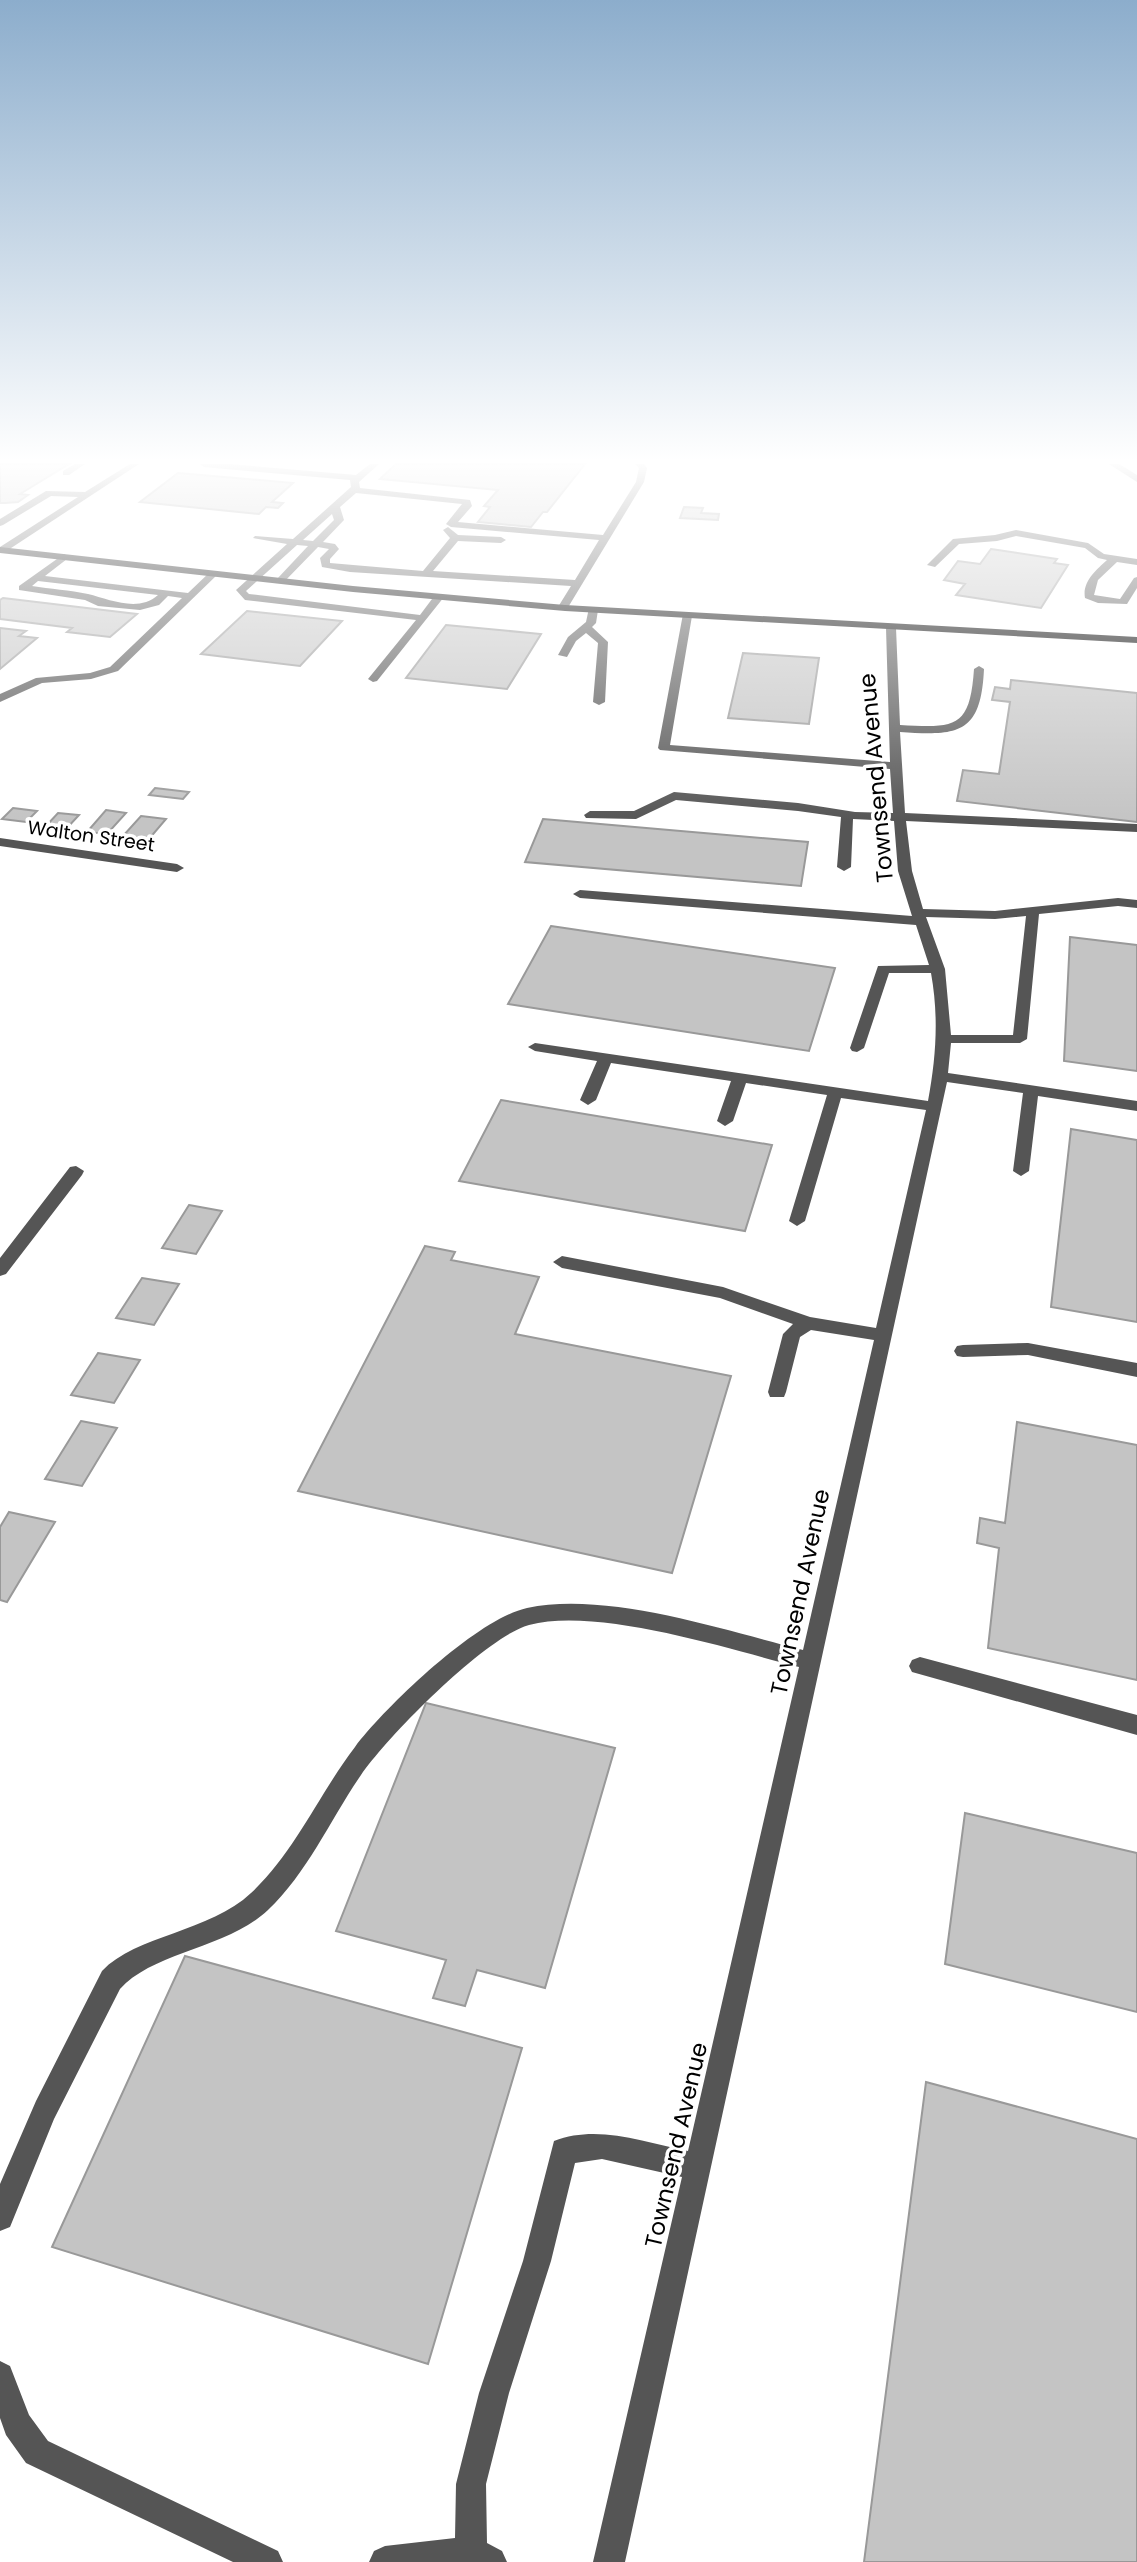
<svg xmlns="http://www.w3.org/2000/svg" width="1137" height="2562" font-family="Poppins,sans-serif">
  <rect width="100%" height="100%" fill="#fff"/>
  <path fill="#c4c4c4" stroke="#999" stroke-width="2" d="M0,464H69L20,494L28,495L18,502L5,503H0Z
    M396,464H585L547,512H543L531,527L478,522L490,507L484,506L498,490L380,479Z
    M178,473L293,483L272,502L283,503L278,508L266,507L259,514L140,502Z
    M684,507L703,508L701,513L719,514L718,520L680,518Z
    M991,549L1057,559L1054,563L1068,565L1041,608L956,595L965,584L944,580L958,561L980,564Z
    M3,598L137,614L110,637L67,632L72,628L0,619V600Z
    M247,611L342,621L300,666L201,654Z
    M446,625L541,634L507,689L406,678Z
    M0,628L26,631L19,636L37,638L0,669Z
    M743,653L819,658L809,724L728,718Z
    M1011,680L1137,693V822L957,801L963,770L999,774L1010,702L992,700L995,687L1010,689Z
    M155,788L189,792L183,799L149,795Z
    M13,808L37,811L26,822L2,819Z
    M106,810L126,813L107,834L87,832Z
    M58,813L79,815L67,828L46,826Z
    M141,816L166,819L149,839L123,836Z
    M543,819L808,842L801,886L525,862Z
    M551,926L835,968L809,1051L508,1004Z
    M1070,937L1137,945V1071L1064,1061Z
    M501,1100L772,1145L745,1231L459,1181Z
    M1071,1129L1137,1140V1322L1051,1307Z
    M189,1205L222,1211L196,1254L162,1248Z
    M425,1246L455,1252L451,1260L539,1277L515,1334L731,1376L672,1573L298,1491Z
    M142,1278L179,1284L154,1325L116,1318Z
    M98,1353L140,1360L114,1403L71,1395Z
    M81,1421L117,1428L82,1486L45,1479Z
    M1017,1422L1137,1445V1680L988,1648L999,1548L977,1543L980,1518L1005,1523Z
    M9,1512L55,1522L7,1602L0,1600V1527Z
    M426,1703L615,1748L545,1988L477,1970L465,2006L433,1998L446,1960L336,1931Z
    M965,1813L1137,1853V2012L945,1964Z
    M185,1956L522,2048L428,2364L52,2247Z
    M926,2082L1137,2139V2562H864Z"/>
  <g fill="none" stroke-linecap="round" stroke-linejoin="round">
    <path fill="#555" fill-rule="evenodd" d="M75,464H85L69,475H63V471Z
      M130,464H139L5,552H0V547L78,497L51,496L3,525L0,526V519L46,491L85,492Z
      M200,464H229L356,475L370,464H379L359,482L360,488L470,500L472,506L458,522L603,535L636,482L639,468L635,464H644L647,468L644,482L567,609L558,607L571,586L350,572L322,567L320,558L329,549L318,547L283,583H277V579L308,546L297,545L246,591L249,594L420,615L435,595H443L444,597L377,681L373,682L368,679L416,620L245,600L236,590L287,544L253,538L255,536L293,539L351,487L350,480L204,467ZM356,493L462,504L446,524L451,527L599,540L575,580L433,571L458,541L501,543L506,540L501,537L458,535L448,527L443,530L450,538L423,571L330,563V559L339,549L335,544L323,542L344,520L340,507ZM332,514L334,520L313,541L303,540Z
      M1109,464H1119L1137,475V482Z
      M1016,530L1088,543L1104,554L1137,559V565L1117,562L1098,580L1094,595L1120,599L1134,578L1137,577V588L1127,604L1098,603L1085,598C1082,582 1096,570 1107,560L1098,558L1085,548L1016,536L997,541L959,544L935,567L927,565L953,539L995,535Z
      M64,554L69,557L67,559L45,576L188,593L210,572L218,574L118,671L91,679L42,683L0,702V694L36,678L90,673L110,667L182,598L168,596L159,605L140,610L98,606L85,600L19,590V586ZM38,581L158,595C138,613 109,599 88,594C70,590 50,589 32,586Z
      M589,608L598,610L596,623L592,627L608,642L605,702L599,705L593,702L598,643L586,633L576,641L567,657L558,655L568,637L586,622Z
      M683,614L692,616L670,745L890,762L886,628L891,625L896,628L900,725C955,728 970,729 974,669L979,666L984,669C981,734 959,736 900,732L905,813L1137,824V832L906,821L912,871L923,909L995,911L1118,898L1137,900V908L1118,906L1039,914L1027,1039L1020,1043H951L948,1073L1137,1101V1111L1038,1096L1029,1171L1021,1176L1013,1171L1023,1093L947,1082L625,2562H593L682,2177L602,2159L575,2163L551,2261L509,2393L486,2484L487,2543L502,2551L507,2562H369L374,2551L385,2546L455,2538L456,2484L479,2393L523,2261L554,2141C597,2124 644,2142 688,2151L799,1667C728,1649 598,1607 529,1625C485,1637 387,1737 361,1775C330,1820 308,1872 268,1910C228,1948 153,1952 120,1989L54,2119L10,2227L0,2231V2184L36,2101L102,1971C136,1935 210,1932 251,1893C295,1852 319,1794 355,1747C386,1706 477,1619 527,1608C607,1591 723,1630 803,1650L874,1340L811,1330L800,1337L786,1392L784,1397H770L768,1392L783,1334L793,1324L720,1298L562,1268L553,1262L562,1256L723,1287L810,1317L876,1328L926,1110L841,1098L805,1221L797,1226L789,1221L827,1095L746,1083L733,1121L725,1126L717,1121L731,1081L611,1063L596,1100L588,1105L580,1100L597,1061L535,1051L528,1047L535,1043L928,1101C936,1058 939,1017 931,973H889L864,1048L857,1052L852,1051L850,1048L878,966L929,965L916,925L580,898L573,894L580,890L912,916L898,871L894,821L853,819L851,867L844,871L837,867L841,817L798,811L676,800L636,819L586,818L584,815L590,811H634L674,792L798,803L855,812L893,813L890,769L660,750L658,748ZM1026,916L1013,1035H951L945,969L926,917L995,919Z
      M0,838L177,864L184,868L177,872L0,846Z
      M76,1166L84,1171L82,1175L6,1274L0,1276V1258L70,1167Z
      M1028,1343L1137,1363V1377L1028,1355L963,1357L957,1356L954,1351L957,1346L963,1345Z
      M920,1657L1137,1715V1735L912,1672L909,1666L912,1660Z
      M0,2361L10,2366L29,2415L48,2441L278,2551L283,2562H233L26,2463L6,2435L0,2418Z"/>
    <path fill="#000" fill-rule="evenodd" d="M0,547L353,586L565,605L1137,637V643L565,611L353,592L0,553Z"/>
  </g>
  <linearGradient id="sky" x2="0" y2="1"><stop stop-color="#8cadcc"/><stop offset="0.56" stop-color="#fff"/><stop offset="1" stop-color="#fff" stop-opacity="0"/></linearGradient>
  <rect width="1137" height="822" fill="url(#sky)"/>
  <g text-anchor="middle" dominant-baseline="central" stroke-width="7" stroke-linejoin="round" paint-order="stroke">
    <g font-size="19" fill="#000" stroke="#fff">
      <text transform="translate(91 836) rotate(8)">Walton Street</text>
    </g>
    <g font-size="23" fill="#000" stroke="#fff">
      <text transform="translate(876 778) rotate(-95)">Townsend Avenue</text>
      <text transform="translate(800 1592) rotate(-78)">Townsend Avenue</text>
      <text transform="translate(676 2145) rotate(-77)">Townsend Avenue</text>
    </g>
  </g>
</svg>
